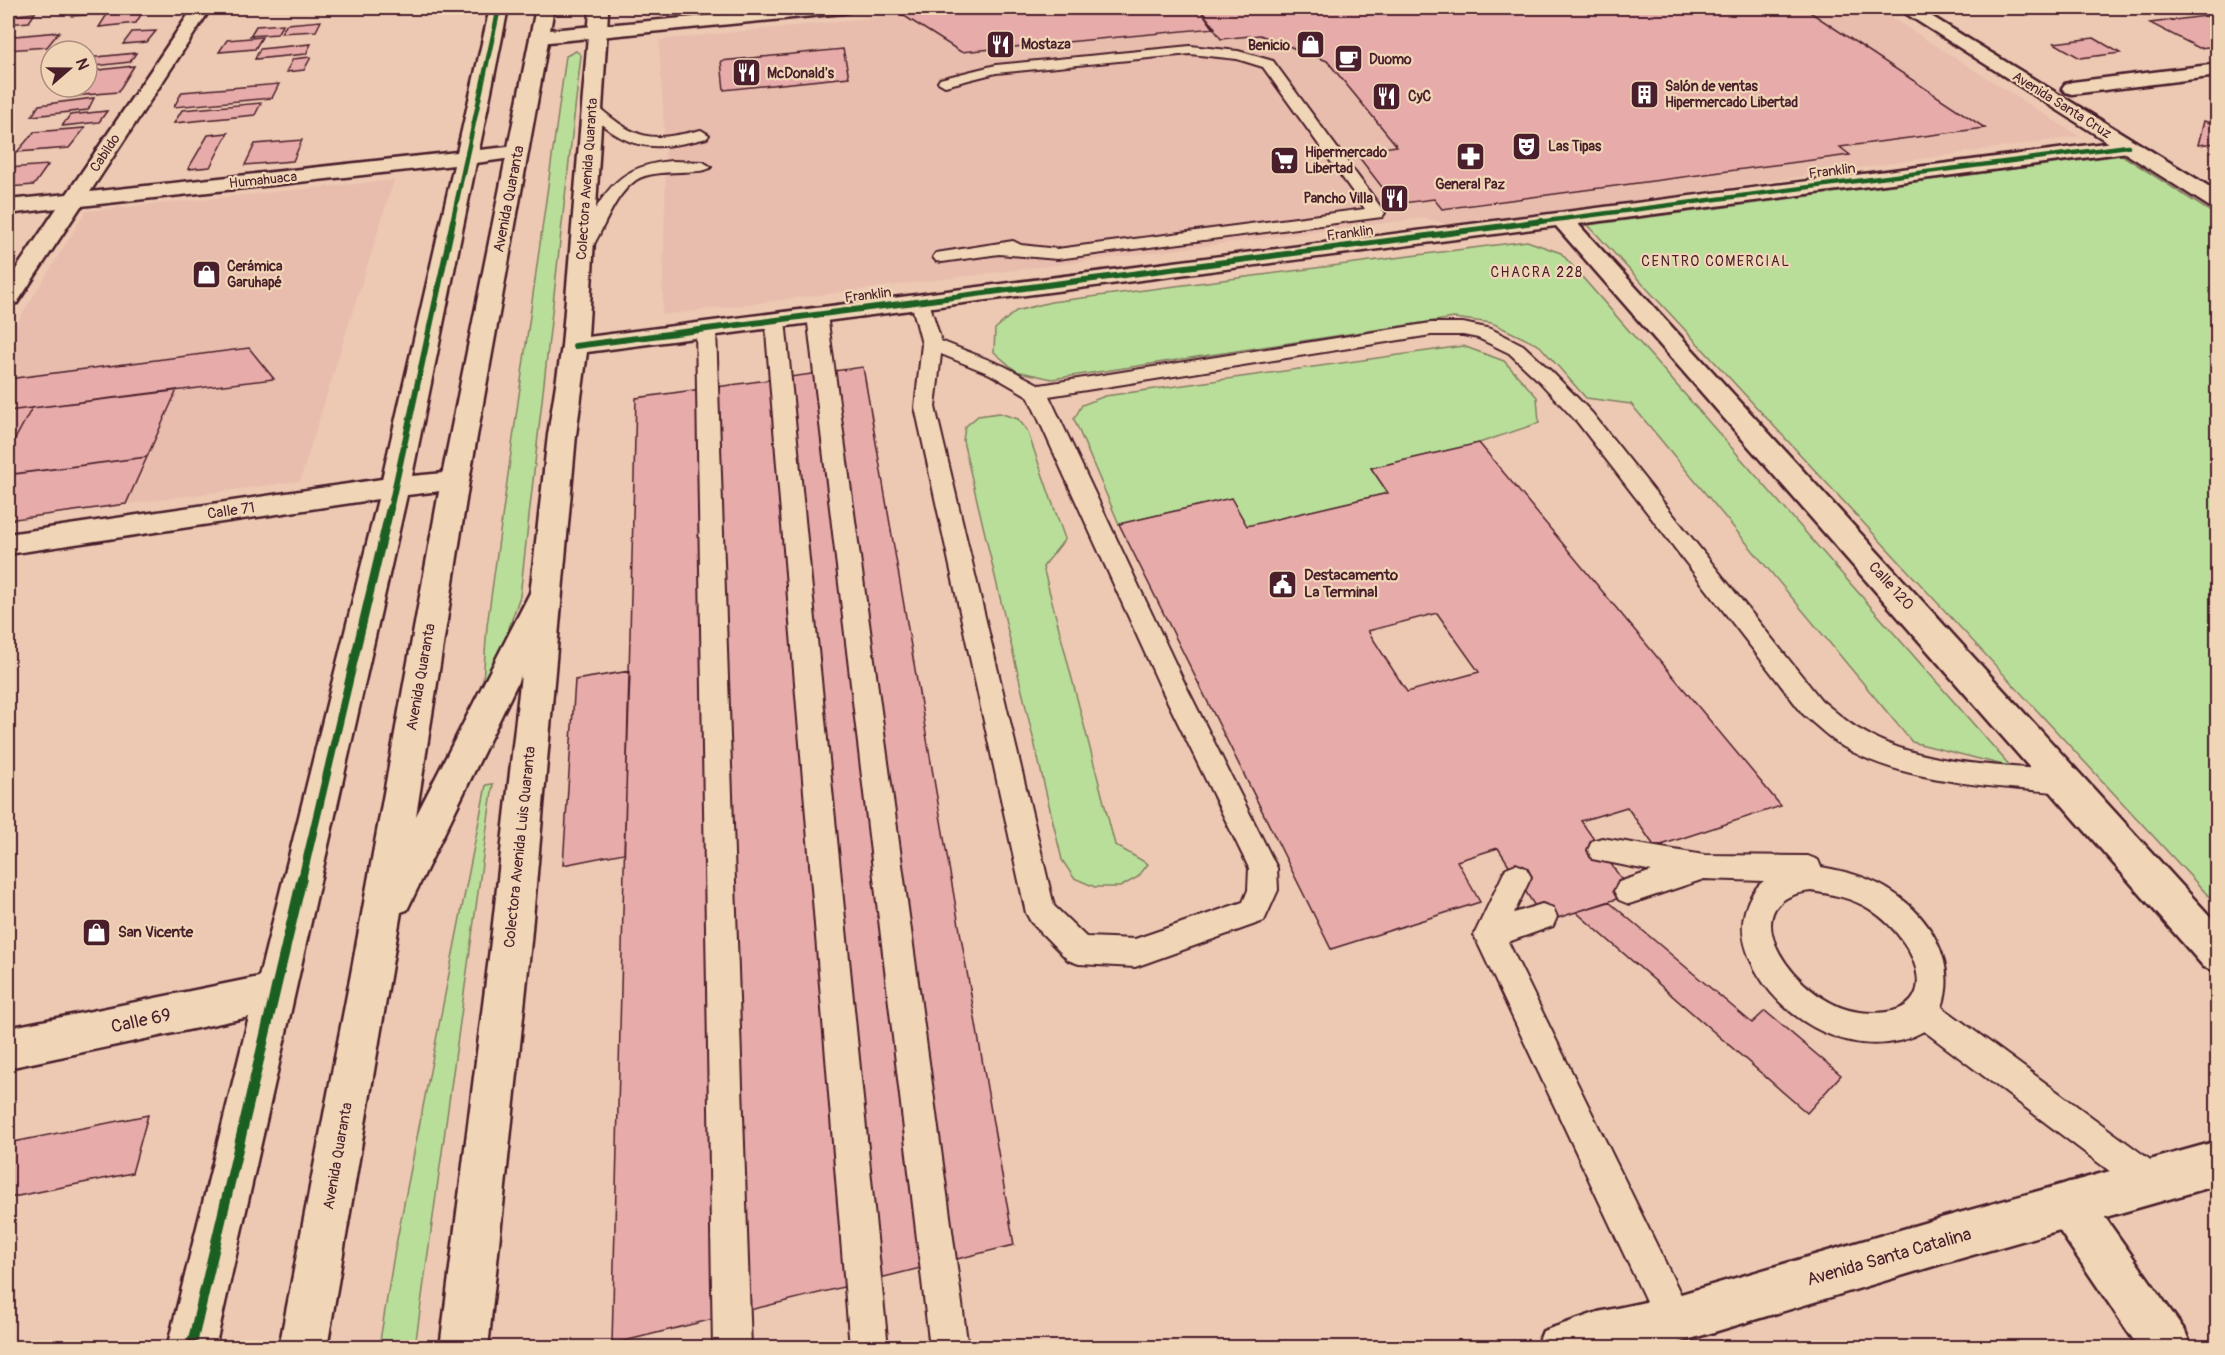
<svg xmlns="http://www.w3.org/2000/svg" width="2225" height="1355" font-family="Pangolin,sans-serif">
  <rect width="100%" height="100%" fill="#edc9b3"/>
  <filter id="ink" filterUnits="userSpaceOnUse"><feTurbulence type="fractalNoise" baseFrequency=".0167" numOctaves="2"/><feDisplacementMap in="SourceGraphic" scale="12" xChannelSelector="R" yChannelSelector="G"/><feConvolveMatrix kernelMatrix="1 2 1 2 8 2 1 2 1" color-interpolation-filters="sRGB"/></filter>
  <g filter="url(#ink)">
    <path fill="#e8bdad" d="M967,8H1876L2079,136L1457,227L1425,218L662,315L666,167L659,40Z
      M394,180L300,481L8,520V337L86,211Z"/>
    <path fill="#b9de99" stroke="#827e62" stroke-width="1.5" d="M668,8H754L668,15Z
      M576,51L581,55L520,596L481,709L487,626L566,56Z
      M2122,155L2217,216V905L1588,225Z
      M1527,241L1561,253L2011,767L1912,742L1631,404L1586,398L1540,346L1492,323L1454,318L1052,379L1016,371L994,352L995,329L1016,311L1051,302Z
      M1463,346L1504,361L1537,397L1539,423L1479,443L1371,468L1388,493L1247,526L1231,498L1119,524L1074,419L1082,405L1105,396Z
      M999,413L1018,419L1027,430L1065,539L1043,567L1115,845L1148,864L1138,877L1120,887H1095L1074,878L1062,860L963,441L965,427L978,416Z
      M493,784L415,1347H379L394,1255L486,785Z"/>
    <path fill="#e7aca9" stroke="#4a1f2b" stroke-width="1.5" fill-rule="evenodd" d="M92,8L87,15L72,16L76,9Z
      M111,8H145L136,23L99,27Z
      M970,8H1199L1215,28L961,52L901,14Z
      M1199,8H1804L1985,128L1840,147L1850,155L1442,209L1434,199L1395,204L1355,152L1397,146L1327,61L1260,35L1221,39Z
      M35,13L29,22L8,24V16Z
      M2206,16L2218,22V46L2199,48L2150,23Z
      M321,21L316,31L281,33L287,24Z
      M283,24L277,34L250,36L256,26Z
      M156,31L147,42L123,44L132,32Z
      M59,32L47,47L8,50V44L15,36Z
      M262,37L255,49L219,52L227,40Z
      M2094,38L2120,53L2080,58L2054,43Z
      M311,44L306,54L255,59L260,49Z
      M843,49L849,77L724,90L721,61Z
      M136,53L130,62L87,67V58Z
      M311,57L304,70L286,72L293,59Z
      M134,66L118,92L73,96L79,87H87V75L90,71Z
      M279,84L272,98L174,107L182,92Z
      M94,98L88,110L32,116L39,105Z
      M261,103L255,115L174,123L182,110Z
      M107,111L99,122L62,126L70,115Z
      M2204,121L2218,125V143L2198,145Z
      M85,128L69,148L17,152L34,132Z
      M228,133L210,167L188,169L208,135Z
      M302,140L293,161L245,165L255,144Z
      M48,165L34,185L8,187V168Z
      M249,348L274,379L8,411V379Z
      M863,367L1014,1245L612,1344L636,398Z
      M177,390L147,457L8,475V452L32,408Z
      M32,408L8,452V411Z
      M1479,443L1781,806L1655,847L1627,807L1581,821L1632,894L1545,922L1498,848L1457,861L1480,902L1331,949L1119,524L1231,498L1247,526L1388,493L1371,468ZM1437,613L1479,672L1407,692L1368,631Z
      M147,457L126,504L8,520V484L13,474Z
      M630,671L624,853L563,865L575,680Z
      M1609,902L1752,1023L1765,1011L1841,1075L1807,1113L1576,912Z
      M148,1115L132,1173L8,1198V1143Z"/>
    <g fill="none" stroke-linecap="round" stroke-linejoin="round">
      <defs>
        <path id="lane" d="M1190,46L1238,51L1273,61L1382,209L1385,213L1382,217L1057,259L999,254L942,262L936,261L933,257L936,253L1013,241L1021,245L1057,249L1365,209L1263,67L1237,59L1190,54L996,73L945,86L938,82L940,79L996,65Z
          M592,104L597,106C638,141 650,142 701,130L709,135L707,138C651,152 630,151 587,112L584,109Z
          M672,161L703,162L711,167C704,176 656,167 636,180C612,197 604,231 588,254H576L573,250C601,202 609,166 672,161Z
          M920,296L927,298L929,302L941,341L1004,366L1040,385L1431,323H1463L1491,329L1523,345L1552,372L1592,413L1821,700C1834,710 1847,723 1862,731C1921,766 2000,765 2066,771L2076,774L2080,782L2076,790L2066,793C1994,786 1906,784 1842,746C1828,737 1816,725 1803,714L1578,423L1538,380L1509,353L1478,338L1463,335H1431L1049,396L1185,684L1277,868L1278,890L1264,921L1135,967L1079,964L1068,960L1031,922L1026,913L915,407L922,344L911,302L913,298ZM941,354L990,374L1028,396L1159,684L1249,868L1248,890L1243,902L1135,939L1086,937L1054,906L935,407Z
          M817,309L824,311L827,315L968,1348H930L807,315L810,311Z
          M775,314L782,316L785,320L888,1348H850L765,320L768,316Z
          M706,323L713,325L716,329L751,1348H713L696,329L699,325Z
          M1602,838L1704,855L1808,856L1818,860L1821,867C1846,871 1871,878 1892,892C1929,916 1958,962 1942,1007L2164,1170L2169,1182L2164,1194L2152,1199L2140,1194L1924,1031C1861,1067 1778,1022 1751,961C1744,945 1740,929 1745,911C1748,900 1754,888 1764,881L1704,879L1629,904L1619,900L1614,891L1619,882L1652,871L1592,859L1588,850L1592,841ZM1811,891C1832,894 1853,898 1871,910C1921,943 1949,1022 1860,1012C1799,1006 1723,901 1811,891Z
          M1516,864L1526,868L1531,877L1514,913L1542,904L1553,908L1557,917L1553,926L1508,942L1687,1307L1692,1320L1687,1333L1674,1338L1661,1333L1474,935L1506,868Z"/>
        <path id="street" d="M193,8H211L90,192L457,152L490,8H508L479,150L518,146L525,148L528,152L525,156L476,163L412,476L455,472L465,474L469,481L465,488L407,495L215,1348H167L249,1017L8,1068V1028L259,977L378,499L8,554V534L382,479L454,165L81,206L17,303L8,305V281L57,208L8,214V200L67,194Z
          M593,8H605L608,12L588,337L2128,140L2135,142L2138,146L2135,150L2128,152L1578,224L2218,925V972L2204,967L1556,226L587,352L576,435L531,941L488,1348H440L491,941L548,435L562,346L590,12Z
          M2218,64V76L2072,94L2065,92L2062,88L2065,84L2072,82Z
          M2069,1182L2085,1189L2185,1331L2192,1348H2139L2053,1221L2046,1205L2053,1189Z"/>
        <path id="secondary" d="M792,8H852L849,12L843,13L539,43L533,41L530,37L533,33L539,31Z
          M1897,8H1918L2218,192V209L2210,207Z"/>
        <path id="primary" d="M2218,1141V1185L1934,1266L1674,1344L1657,1348H1536L1543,1331L1598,1312L1674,1296L1934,1220Z"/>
        <path id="highway" d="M536,8H554L469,481L416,816L534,585L545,582L556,585L561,593L407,910L401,912L327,1348H279L351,974L441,481Z"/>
      </defs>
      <use href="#lane" stroke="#4a1f2b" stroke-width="4"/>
      <use href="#street" stroke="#4a1f2b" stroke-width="5"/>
      <use href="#secondary" stroke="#4a1f2b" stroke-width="5"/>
      <use href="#primary" stroke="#4a1f2b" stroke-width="5"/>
      <use href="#highway" stroke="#4a1f2b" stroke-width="5"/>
      <use href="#lane" fill="#f0d6b7" fill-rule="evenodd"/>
      <use href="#street" fill="#f0d6b7" fill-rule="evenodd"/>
      <use href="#secondary" fill="#f0d6b7" fill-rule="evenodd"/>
      <use href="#primary" fill="#f0d6b7" fill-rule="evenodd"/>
      <use href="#highway" fill="#f0d6b7" fill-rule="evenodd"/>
      <defs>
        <path id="cycleway-far3" d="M452,223L499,8
          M1531,223L2128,146"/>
        <path id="cycleway-far2" d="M575,346L1542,221
          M390,510L453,221"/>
        <path id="cycleway-far1" d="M302,879L390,508"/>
        <path id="cycleway" d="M191,1348L302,878"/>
      </defs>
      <use href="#cycleway-far3" stroke="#f0d6b7" stroke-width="7"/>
      <use href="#cycleway-far2" stroke="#f0d6b7" stroke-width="9"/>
      <use href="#cycleway-far1" stroke="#f0d6b7" stroke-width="11"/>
      <use href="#cycleway" stroke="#f0d6b7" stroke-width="14"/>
      <use href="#cycleway-far3" stroke="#1b5e20" stroke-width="4.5"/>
      <use href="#cycleway-far2" stroke="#1b5e20" stroke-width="6"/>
      <use href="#cycleway-far1" stroke="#1b5e20" stroke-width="8"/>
      <use href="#cycleway" stroke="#1b5e20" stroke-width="10"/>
    </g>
  </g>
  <defs>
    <symbol id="restaurant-square" viewBox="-11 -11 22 22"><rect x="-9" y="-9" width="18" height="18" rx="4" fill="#4a1f2b" stroke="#f0d6b7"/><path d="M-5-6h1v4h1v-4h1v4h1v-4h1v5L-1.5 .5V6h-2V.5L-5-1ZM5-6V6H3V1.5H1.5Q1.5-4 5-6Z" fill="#fff"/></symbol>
    <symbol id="shop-square" viewBox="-11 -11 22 22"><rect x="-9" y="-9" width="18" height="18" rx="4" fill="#4a1f2b" stroke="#f0d6b7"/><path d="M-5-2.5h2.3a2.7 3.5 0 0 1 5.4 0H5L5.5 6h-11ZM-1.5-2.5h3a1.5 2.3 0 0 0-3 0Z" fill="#fff"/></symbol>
    <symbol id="cafe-square" viewBox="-11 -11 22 22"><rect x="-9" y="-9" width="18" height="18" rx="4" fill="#4a1f2b" stroke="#f0d6b7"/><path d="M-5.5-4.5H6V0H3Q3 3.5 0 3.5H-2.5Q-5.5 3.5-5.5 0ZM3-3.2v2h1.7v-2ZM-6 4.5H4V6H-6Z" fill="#fff"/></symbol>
    <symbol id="building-square" viewBox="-11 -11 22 22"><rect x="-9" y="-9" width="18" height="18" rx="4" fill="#4a1f2b" stroke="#f0d6b7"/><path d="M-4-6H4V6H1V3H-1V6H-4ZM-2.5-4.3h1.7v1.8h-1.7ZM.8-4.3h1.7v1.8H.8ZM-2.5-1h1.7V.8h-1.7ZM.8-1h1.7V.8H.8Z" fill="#fff"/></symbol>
    <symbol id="theatre-square" viewBox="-11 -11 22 22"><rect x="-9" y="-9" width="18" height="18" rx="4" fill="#4a1f2b" stroke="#f0d6b7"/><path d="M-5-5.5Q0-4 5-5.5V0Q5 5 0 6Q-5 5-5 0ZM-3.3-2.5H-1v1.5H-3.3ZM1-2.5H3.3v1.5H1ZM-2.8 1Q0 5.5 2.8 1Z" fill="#fff"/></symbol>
    <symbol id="pharmacy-square" viewBox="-11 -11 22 22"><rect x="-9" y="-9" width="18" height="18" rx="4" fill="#4a1f2b" stroke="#f0d6b7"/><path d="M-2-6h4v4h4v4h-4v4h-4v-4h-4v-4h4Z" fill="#fff"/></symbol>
    <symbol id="supermarket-square" viewBox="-11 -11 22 22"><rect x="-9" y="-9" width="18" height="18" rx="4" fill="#4a1f2b" stroke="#f0d6b7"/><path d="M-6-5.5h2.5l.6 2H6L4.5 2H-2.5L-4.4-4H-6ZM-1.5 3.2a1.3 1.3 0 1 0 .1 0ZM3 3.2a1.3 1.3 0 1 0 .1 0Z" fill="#fff"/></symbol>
    <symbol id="civic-square" viewBox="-11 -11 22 22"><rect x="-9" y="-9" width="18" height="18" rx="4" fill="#4a1f2b" stroke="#f0d6b7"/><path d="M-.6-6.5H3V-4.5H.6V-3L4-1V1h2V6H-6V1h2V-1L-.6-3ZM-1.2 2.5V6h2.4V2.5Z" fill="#fff"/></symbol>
  </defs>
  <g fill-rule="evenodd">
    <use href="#restaurant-square" x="984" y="28" width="33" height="33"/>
    <use href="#shop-square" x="1294" y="28" width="33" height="33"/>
    <use href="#cafe-square" x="1332" y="42" width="33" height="33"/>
    <use href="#restaurant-square" x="730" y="56" width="33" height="33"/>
    <use href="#building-square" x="1628" y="78" width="33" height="33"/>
    <use href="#restaurant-square" x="1370" y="80" width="33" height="33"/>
    <use href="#theatre-square" x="1510" y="130" width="33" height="33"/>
    <use href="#pharmacy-square" x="1454" y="140" width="33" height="33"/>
    <use href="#supermarket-square" x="1268" y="144" width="33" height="33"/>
    <use href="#restaurant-square" x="1378" y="182" width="33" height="33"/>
    <use href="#shop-square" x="190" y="258" width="33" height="33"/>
    <use href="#civic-square" x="1266" y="568" width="33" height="33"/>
    <use href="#shop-square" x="80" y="916" width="33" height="33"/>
  </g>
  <g text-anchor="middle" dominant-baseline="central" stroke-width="4.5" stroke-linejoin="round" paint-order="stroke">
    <g font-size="14" font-weight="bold" fill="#4a1f2b" stroke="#f0d6b7" text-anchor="start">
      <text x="1021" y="44">Mostaza</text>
      <text x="1290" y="45" text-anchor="end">Benicio</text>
      <text x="1369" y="59">Duomo</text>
      <text x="767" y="73">McDonald's</text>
      <text x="1665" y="86">Salón de ventas<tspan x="1665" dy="16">Hipermercado Libertad</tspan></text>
      <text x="1408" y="96">CyC</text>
      <text x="1548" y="146">Las Tipas</text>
      <text x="1305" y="152">Hipermercado<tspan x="1305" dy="16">Libertad</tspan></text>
      <text x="1470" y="184" text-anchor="middle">General Paz</text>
      <text x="1373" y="198" text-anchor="end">Pancho Villa</text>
      <text x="227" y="266">Cerámica<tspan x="227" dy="16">Garuhapé</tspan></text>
    </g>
    <g font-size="14" fill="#4a1f2b" stroke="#f0d6b7">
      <text transform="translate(2062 105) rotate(32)">Avenida Santa Cruz</text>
      <text transform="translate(105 153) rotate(-56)">Cabildo</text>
      <text transform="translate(1832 171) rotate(-7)">Franklin</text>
      <text transform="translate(587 179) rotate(-86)">Colectora Avenida Quaranta</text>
      <text transform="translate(263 180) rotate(-6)">Humahuaca</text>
      <text transform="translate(1350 233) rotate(-7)">Franklin</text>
      <text transform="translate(868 295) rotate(-7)">Franklin</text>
    </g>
    <g font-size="14" letter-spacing="1.5" fill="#4a1f2b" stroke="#f0d6b7">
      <text x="1716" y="261">CENTRO COMERCIAL</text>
      <text x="1537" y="272">CHACRA 228</text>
    </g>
    <g font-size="15" fill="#4a1f2b" stroke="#f0d6b7">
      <text transform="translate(509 199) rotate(-79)">Avenida Quaranta</text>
      <text transform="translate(231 511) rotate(-8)">Calle 71</text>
      <text transform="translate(1891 586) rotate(48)">Calle 120</text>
      <text transform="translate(421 677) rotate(-80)">Avenida Quaranta</text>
      <text transform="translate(520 847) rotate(-84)">Colectora Avenida Luis Quaranta</text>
      <text transform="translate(338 1156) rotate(-80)">Avenida Quaranta</text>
    </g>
    <g font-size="15" font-weight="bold" fill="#4a1f2b" stroke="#f0d6b7" text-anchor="start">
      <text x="1304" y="575">Destacamento<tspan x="1304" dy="17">La Terminal</tspan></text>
      <text x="118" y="932">San Vicente</text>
    </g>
    <g font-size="18" fill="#4a1f2b" stroke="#f0d6b7">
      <text transform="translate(141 1021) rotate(-12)">Calle 69</text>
      <text transform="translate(1889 1257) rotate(-16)">Avenida Santa Catalina</text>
    </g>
  </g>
  <rect width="2225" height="1355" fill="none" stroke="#f0d6b7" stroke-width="30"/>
  <rect x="15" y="15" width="2195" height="1325" fill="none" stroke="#4a1f2b" stroke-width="2" filter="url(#ink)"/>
  <g transform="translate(69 69) rotate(70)"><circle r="28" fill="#f0d6b7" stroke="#ae8d7f" stroke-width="1.5"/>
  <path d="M0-4.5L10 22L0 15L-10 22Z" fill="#4a1f2b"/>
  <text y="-9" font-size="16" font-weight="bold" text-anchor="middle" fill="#4a1f2b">N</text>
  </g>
</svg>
